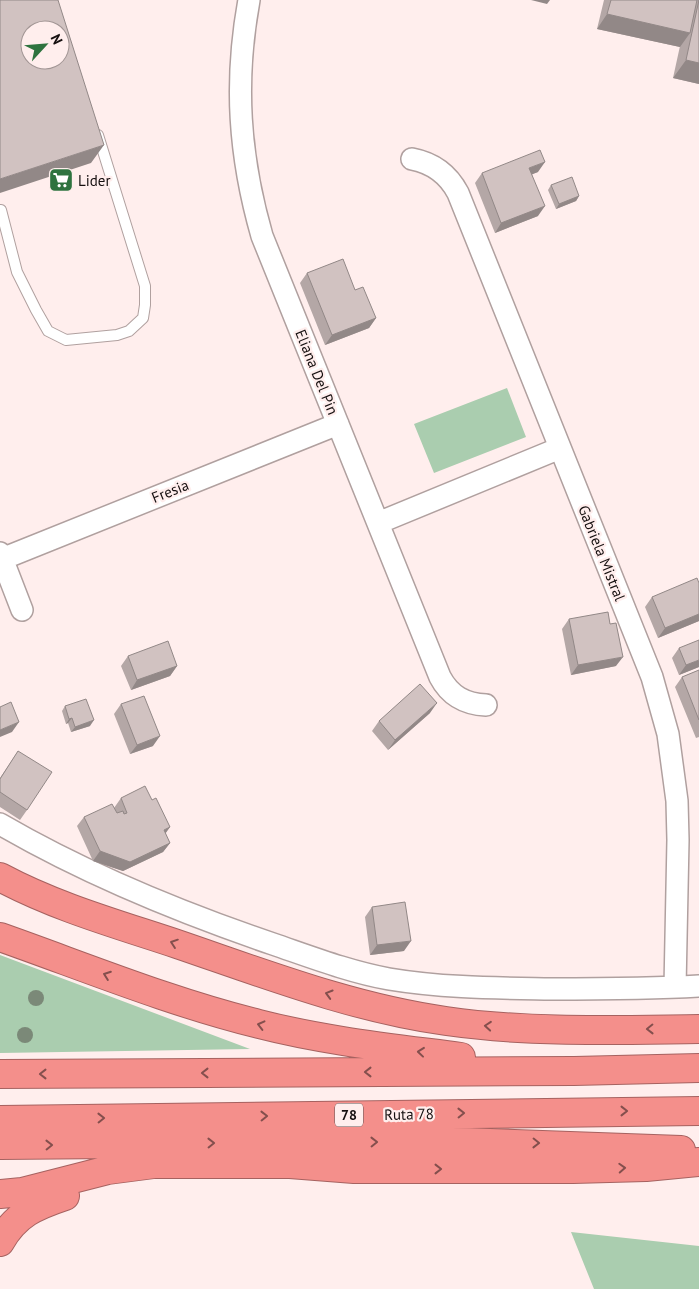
<svg xmlns="http://www.w3.org/2000/svg" width="699" height="1289" font-family="'PT Sans',sans-serif">
  <rect width="100%" height="100%" fill="#ffeeed"/>
  <path fill="#aacdaf" d="M507,388L526,437L434,473L414,424Z
    M0,955L250,1049L0,1053Z
    M571,1232L699,1246V1289H594Z"/>
  <g fill="none" stroke-linecap="round" stroke-linejoin="round">
    <defs>
      <path id="lane" d="M1,210L17,272L36,310L48,331L66,340L117,335L129,331L143,318L145,305V286L98,135"/>
      <path id="street" d="M249,0C234,82 239,156 262,236L440,677C450,696 465,704 486,705
        M412,159C433,163 448,174 458,193L652,677L668,734L677,801L678,840L675,987
        M378,523L560,448
        M0,553L22,610
        M2,559L338,424
        M0,824C86,874 179,912 273,944C311,957 350,972 389,979C443,988 497,988 551,989C601,989 650,989 699,986"/>
      <path id="highway" d="M0,877C56,907 117,924 177,944C265,974 353,1008 446,1021C530,1033 614,1030 699,1029
        M0,937C85,967 170,1002 259,1024C325,1041 393,1048 461,1057
        M0,1074L574,1071L699,1068
        M0,1120L699,1111
        M0,1145L436,1141L681,1150
        M0,1194L22,1192L108,1170L154,1164H290L354,1169H573L646,1167L699,1162
        M0,1242C16,1214 35,1206 65,1196"/>
    </defs>
    <use href="#lane" stroke="#b0a09f" stroke-width="12"/>
    <use href="#street" stroke="#b0a09f" stroke-width="24"/>
    <use href="#highway" stroke="#a66260" stroke-width="30"/>
    <use href="#lane" stroke="#fff" stroke-width="10"/>
    <use href="#street" stroke="#fff" stroke-width="21"/>
    <use href="#highway" stroke="#f48f8b" stroke-width="28"/>
  </g>
  <g fill="#7b8978">
    <circle cx="36" cy="998" r="8"/>
    <circle cx="25" cy="1035" r="8"/>
  </g>
  <path fill="#b4a7a6" d="M604,0H699V84L673,78L680,46V47L597,29Z
    M538,172L532,174L538,216L495,233L475,183L482,173Z
    M551,185L579,196L576,201L556,209L548,190Z
    M307,273L355,290L376,318L369,328L325,345L300,283Z
    M699,583V621L658,638L645,607L652,597Z
    M569,619L616,666L571,675L562,629Z
    M679,648L699,667L679,675L672,658Z
    M128,656L177,666L170,676L131,690L121,666Z
    M699,670V737L696,738L675,687L682,677Z
    M121,704L153,746L130,754L114,714Z
    M65,706L90,726L71,732L68,723L66,724L62,711Z
    M430,713L388,750L372,731L379,721Z
    M18,751L27,810L20,820L0,807V778Z
    M121,798L152,800L170,827L165,833L170,843L163,852L123,871L93,861L77,826L84,817L114,808Z
    M372,907L404,951L370,955L365,917Z"/>
  <path fill="#928887" d="M531,0H550L547,4Z
    M607,14L690,33L680,47L597,29Z
    M686,60L699,63V84L673,78Z
    M104,145L91,163L0,193V179Z
    M545,162L538,172L523,178L529,168Z
    M579,196L576,201L556,209L559,204Z
    M545,206L538,216L495,233L501,223Z
    M376,318L369,328L325,345L332,335Z
    M699,614V621L658,638L665,628Z
    M623,657L616,666L571,675L578,665Z
    M699,660V667L679,675L686,665Z
    M177,666L170,676L131,690L137,680Z
    M437,703L430,713L388,750L395,740Z
    M72,718L68,723L66,724L69,719Z
    M94,720L90,726L71,732L75,727Z
    M19,722L12,732L0,737V730Z
    M160,736L153,746L130,754L137,745Z
    M170,827L163,837L164,830Z
    M170,843L163,852L123,871L93,861L100,851Z
    M411,941L404,951L370,955L377,945Z"/>
  <path fill="#d1c2c1" stroke="#928887" fill-rule="evenodd" d="M0,0H58L104,145L0,179ZM30,30H60V60H30Z
    M611,0H697L690,33L607,14Z
    M699,0V63L686,60Z
    M540,150L545,162L529,168L545,206L501,223L482,173Z
    M572,177L579,196L559,204L551,185Z
    M343,259L355,290L363,287L376,318L332,335L307,273Z
    M697,578L699,583V614L665,628L652,597Z
    M608,612L610,624L616,623L623,657L578,665L569,619Z
    M699,640V660L686,665L679,648Z
    M168,641L177,666L137,680L128,656Z
    M699,670V720L682,677Z
    M420,684L437,703L395,740L379,721Z
    M144,696L160,736L137,745L121,704Z
    M86,699L94,720L75,727L72,718L69,719L65,706Z
    M11,702L19,722L0,730V707Z
    M18,751L52,772L27,810L0,792V779Z
    M145,786L152,800L156,798L170,827L164,830L170,843L130,862L100,851L84,817L112,804L117,813L123,811L124,814L127,813L121,798Z
    M405,902L411,941L377,945L372,907Z"/>
  <defs><path id="oneway-chevron" d="M-2-3.5L2.5 0L-2 3.5" fill="none" stroke-width="1.6" stroke-linecap="round" stroke-linejoin="round" transform="scale(1.25)"/></defs>
  <g stroke="#844f4d">
    <use href="#oneway-chevron" transform="translate(174 943) rotate(-161)"/>
    <use href="#oneway-chevron" transform="translate(107 975) rotate(-160)"/>
    <use href="#oneway-chevron" transform="translate(329 994) rotate(-164)"/>
    <use href="#oneway-chevron" transform="translate(261 1025) rotate(-166)"/>
    <use href="#oneway-chevron" transform="translate(488 1026) rotate(-175)"/>
    <use href="#oneway-chevron" transform="translate(650 1029) rotate(179)"/>
    <use href="#oneway-chevron" transform="translate(421 1052) rotate(-174)"/>
    <use href="#oneway-chevron" transform="translate(368 1072) rotate(180)"/>
    <use href="#oneway-chevron" transform="translate(205 1073) rotate(180)"/>
    <use href="#oneway-chevron" transform="translate(43 1074) rotate(180)"/>
    <use href="#oneway-chevron" transform="translate(624 1111)"/>
    <use href="#oneway-chevron" transform="translate(461 1113) rotate(-1)"/>
    <use href="#oneway-chevron" transform="translate(264 1116) rotate(-1)"/>
    <use href="#oneway-chevron" transform="translate(101 1118) rotate(-1)"/>
    <use href="#oneway-chevron" transform="translate(374 1142) rotate(-1)"/>
    <use href="#oneway-chevron" transform="translate(211 1143) rotate(-1)"/>
    <use href="#oneway-chevron" transform="translate(536 1143) rotate(1)"/>
    <use href="#oneway-chevron" transform="translate(49 1145) rotate(-1)"/>
    <use href="#oneway-chevron" transform="translate(622 1168) rotate(-3)"/>
    <use href="#oneway-chevron" transform="translate(438 1169)"/>
  </g>
  <defs>
    <symbol id="supermarket-square" viewBox="-11 -11 22 22"><rect x="-9" y="-9" width="18" height="18" rx="4" fill="#2e733f" stroke="#ffeeed"/><path d="M-6-5.5h2.5l.6 2H6L4.5 2H-2.5L-4.4-4H-6ZM-1.5 3.2a1.3 1.3 0 1 0 .1 0ZM3 3.2a1.3 1.3 0 1 0 .1 0Z" fill="#fff"/></symbol>
  </defs>
  <g fill-rule="evenodd">
    <use href="#supermarket-square" x="47" y="166" width="28" height="28"/>
  </g>
  <g text-anchor="middle" dominant-baseline="central" stroke-width="4.5" stroke-linejoin="round" paint-order="stroke">
    <rect fill="#ffeeed" stroke="#5b5252" stroke-width="1" x="335" y="1103.5" width="28" height="23" rx="4"/>
    <g font-size="14" font-weight="bold" fill="#150f0f">
      <text x="349" y="1115">78</text>
    </g>
    <g font-size="15" fill="#150f0f" stroke="#ffeeed" text-anchor="start">
      <text x="78" y="180">Lider</text>
    </g>
    <g font-size="15" fill="#150f0f" stroke="#ffeeed">
      <text transform="translate(317 372) rotate(68)">Eliana Del Pin</text>
      <text transform="translate(170 491) rotate(-22)">Fresia</text>
      <text transform="translate(602 553) rotate(68)">Gabriela Mistral</text>
      <text transform="translate(409 1114) rotate(-1)">Ruta 78</text>
    </g>
  </g>
  <g transform="translate(45 45) rotate(64)"><circle r="24" fill="#ffeeed" stroke="#a19594"/>
  <path d="M0-4L9 19L0 12L-9 19Z" fill="#2e733f"/>
  <text y="-8" font-size="14" font-weight="bold" text-anchor="middle" fill="#150f0f">N</text>
  </g>
</svg>
